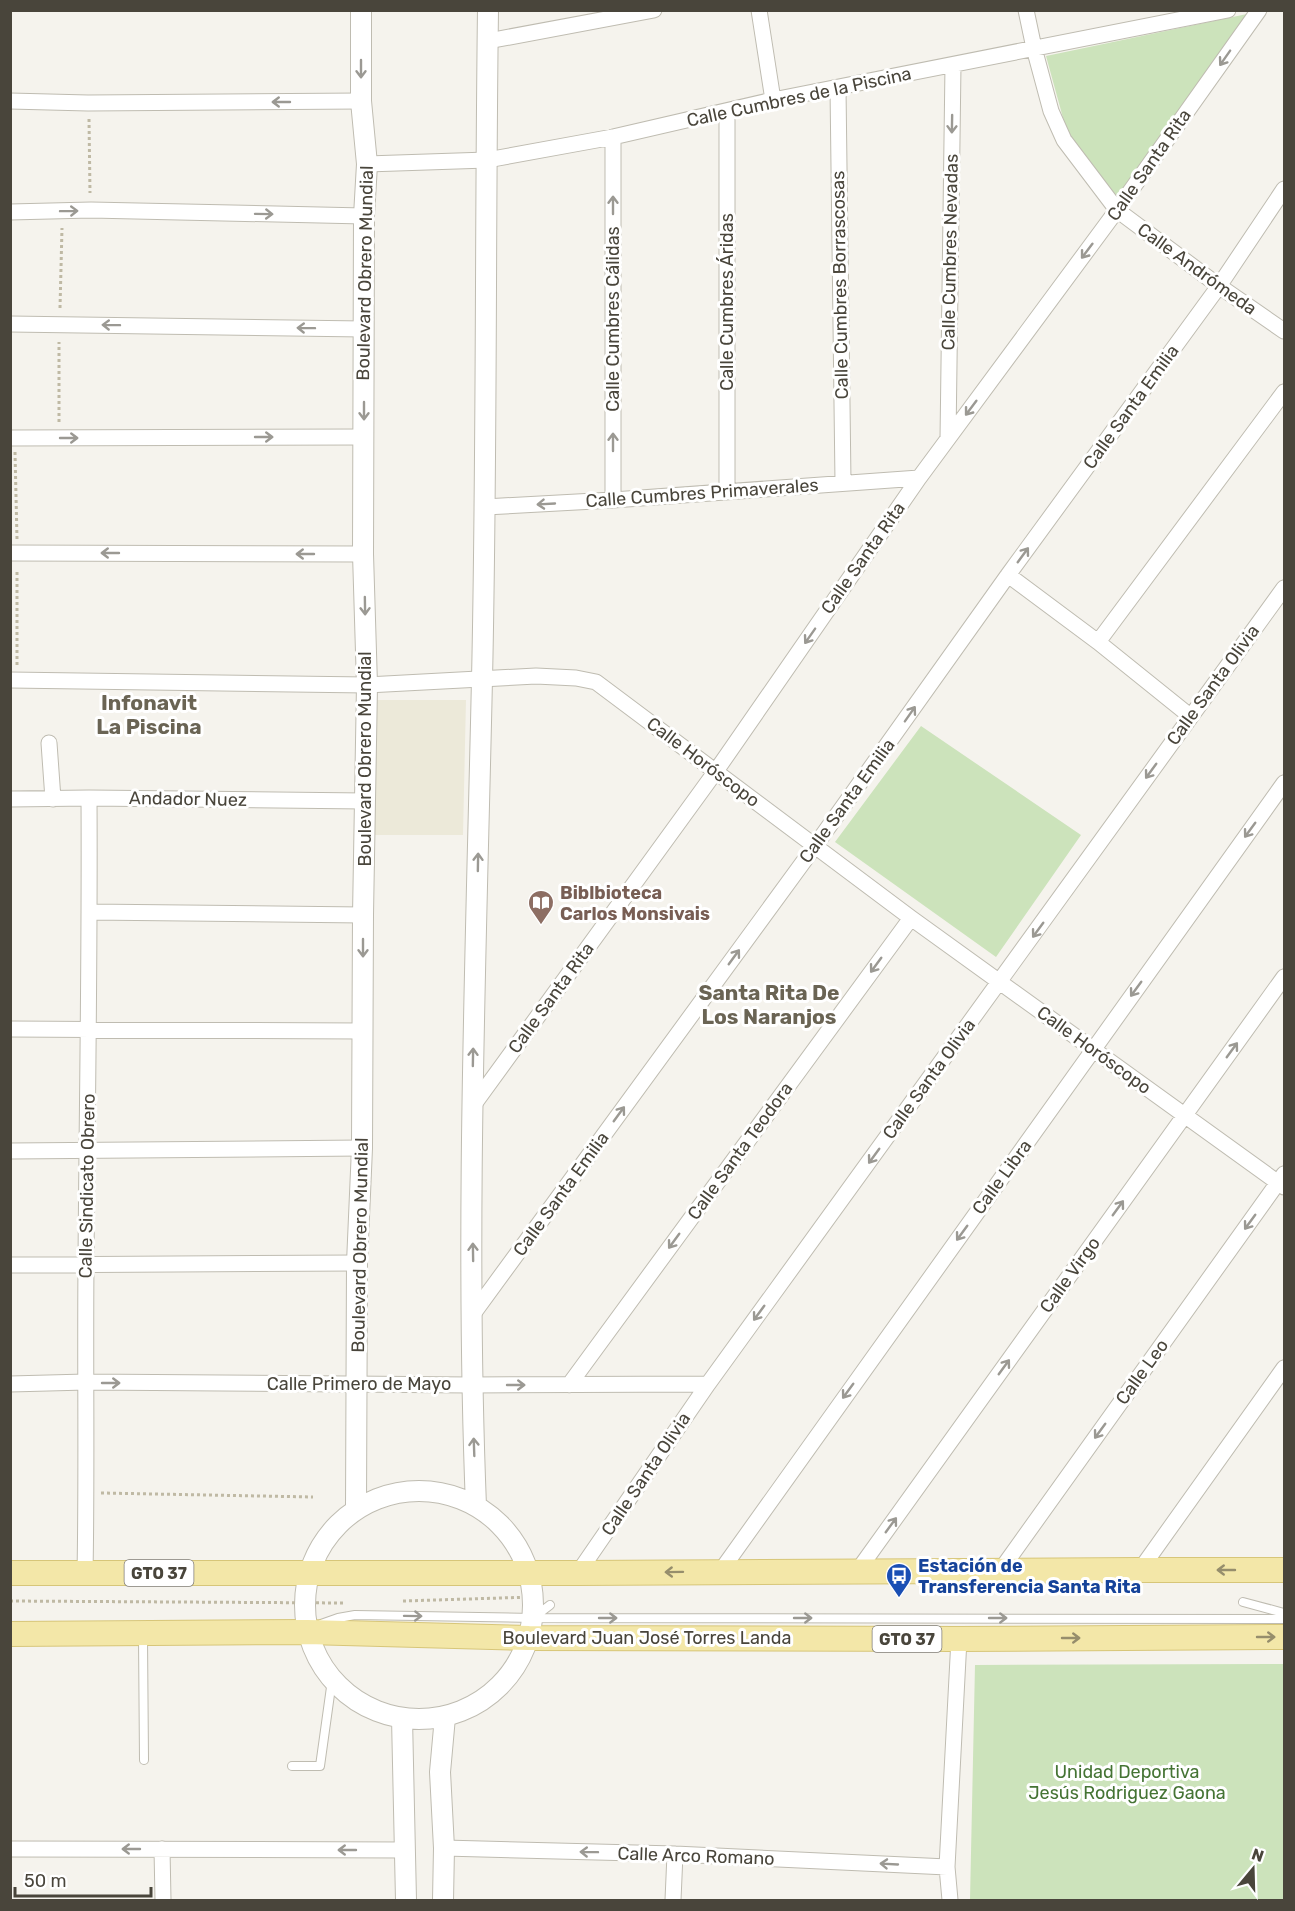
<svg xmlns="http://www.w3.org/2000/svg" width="1295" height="1911" font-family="Rubik,sans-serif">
  <rect width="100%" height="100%" fill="#f5f3ed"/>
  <path fill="#ece9d9" d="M376,700H466L463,835H375Z"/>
  <path fill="#cce3bb" d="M1247,14L1118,199L1068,136L1046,56Z
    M921,726L1081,835L996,957L835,842Z
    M1284,1664V1900H970L975,1665Z"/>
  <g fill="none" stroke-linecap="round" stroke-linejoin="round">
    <defs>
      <path id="service" d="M1243,1602L1284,1613
        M533,1618L550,1605
        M321,1624L338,1618L355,1615L533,1618L1284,1619
        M143,1638L144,1760
        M292,1766H320L332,1680"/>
      <path id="minor" d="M759,10L773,100
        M1026,10L1034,48L1051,111L1064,140L1117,210L1219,286L1284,331
        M488,41L654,10
        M838,88L843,482
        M10,101L88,103L361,101
        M367,164L487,160L613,137L773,100L1228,10
        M10,212L91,210L364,216
        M10,324L364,329
        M10,438L364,437
        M948,439L953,65
        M727,492V111
        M613,500V137
        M485,507L613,500L919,478
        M10,553L363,554
        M1008,575L1098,642L1190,716
        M1098,642L1284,392
        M10,680L367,685L536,676L576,678L596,682L911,918L1284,1187
        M49,743L53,799
        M10,799L89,798L365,801
        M89,912L363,915
        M10,1029L363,1031
        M472,1107L716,771L919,478L1117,210L1259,10
        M10,1151L362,1148
        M10,1265L357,1263
        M473,1314L815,846L1008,575L1219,286L1284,189
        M10,1384L86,1382L471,1385L708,1384
        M569,1385L911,918
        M1140,1570L1284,1368
        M1000,1571L1284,1174
        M720,1572L1284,783
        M85,1573C87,1471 85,1368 86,1265C87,1109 90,954 89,798
        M578,1573L708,1384L1284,588
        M856,1573L1284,977
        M444,1848L675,1854L947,1867
        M10,1849L406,1850
        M162,1849L163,1900
        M673,1900L675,1854
        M950,1900L947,1867L959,1639"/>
      <path id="tertiary" d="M305 1605a114 114 0 1 1 228 0a114 114 0 1 1-228 0Z
        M476,1506C465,1230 476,955 482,679C487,456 485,233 488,10
        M356,1508L357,1263L362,1148L363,915L367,685L363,554L364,216L367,164L361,101V10
        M402,1718L406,1900
        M443,1900L444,1848L440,1772L445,1717"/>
      <path id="primary" d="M10,1573H578L1140,1570H1284
        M10,1634L307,1632L529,1638L959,1639L1284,1637"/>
    </defs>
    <use href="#service" stroke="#bfbcb1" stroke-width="10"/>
    <use href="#minor" stroke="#bfbcb1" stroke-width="17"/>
    <use href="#tertiary" stroke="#bfbcb1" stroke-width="22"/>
    <use href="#primary" stroke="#d7c679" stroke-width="26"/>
    <path stroke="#bfb9a4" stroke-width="3" stroke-dasharray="3 3" stroke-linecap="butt" d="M89,119L90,193
      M60,308L62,228
      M59,422V342
      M15,452L17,539
      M17,665V569
      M101,1493L313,1497
      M10,1601L343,1603
      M403,1601L533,1597"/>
    <use href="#service" stroke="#fff" stroke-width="8"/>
    <use href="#minor" stroke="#fff" stroke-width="15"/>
    <use href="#tertiary" stroke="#fff" stroke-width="20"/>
    <use href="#primary" stroke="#f3e7a8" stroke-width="24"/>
  </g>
  <defs><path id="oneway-shaft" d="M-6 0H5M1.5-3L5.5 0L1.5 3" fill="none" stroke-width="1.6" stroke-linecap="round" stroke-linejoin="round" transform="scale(1.5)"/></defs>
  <g stroke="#9b9993">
    <use href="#oneway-shaft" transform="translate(1225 58) rotate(125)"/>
    <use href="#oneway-shaft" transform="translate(361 69) rotate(90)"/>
    <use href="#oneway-shaft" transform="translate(281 102) rotate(180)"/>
    <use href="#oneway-shaft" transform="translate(952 124) rotate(91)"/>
    <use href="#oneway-shaft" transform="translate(613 205) rotate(-90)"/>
    <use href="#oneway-shaft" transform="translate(69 211) rotate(-1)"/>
    <use href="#oneway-shaft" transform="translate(264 214) rotate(1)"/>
    <use href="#oneway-shaft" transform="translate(1087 251) rotate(127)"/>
    <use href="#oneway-shaft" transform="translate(111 325) rotate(-179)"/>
    <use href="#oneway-shaft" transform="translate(306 328) rotate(-179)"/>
    <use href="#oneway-shaft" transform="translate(971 408) rotate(127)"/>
    <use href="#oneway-shaft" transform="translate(364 411) rotate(90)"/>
    <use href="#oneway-shaft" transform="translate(264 437)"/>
    <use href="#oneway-shaft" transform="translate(69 438)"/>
    <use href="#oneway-shaft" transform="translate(613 442) rotate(-90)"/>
    <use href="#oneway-shaft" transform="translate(546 504) rotate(177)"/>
    <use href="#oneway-shaft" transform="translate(110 553) rotate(-180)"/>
    <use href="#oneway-shaft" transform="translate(305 554) rotate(-180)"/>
    <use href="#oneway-shaft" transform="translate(1023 555) rotate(-54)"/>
    <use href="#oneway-shaft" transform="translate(365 606) rotate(89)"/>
    <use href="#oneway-shaft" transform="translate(810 636) rotate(125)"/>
    <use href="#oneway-shaft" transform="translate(910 714) rotate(-55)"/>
    <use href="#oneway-shaft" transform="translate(1151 771) rotate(126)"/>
    <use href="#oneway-shaft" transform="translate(1250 830) rotate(126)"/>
    <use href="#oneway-shaft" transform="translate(478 862) rotate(-89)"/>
    <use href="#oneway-shaft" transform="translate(1038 930) rotate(126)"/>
    <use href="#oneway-shaft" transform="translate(363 948) rotate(90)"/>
    <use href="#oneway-shaft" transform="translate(734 957) rotate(-54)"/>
    <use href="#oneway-shaft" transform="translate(876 965) rotate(126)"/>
    <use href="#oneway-shaft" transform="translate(1136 989) rotate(126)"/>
    <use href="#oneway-shaft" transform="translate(1232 1050) rotate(-54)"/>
    <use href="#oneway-shaft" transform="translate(473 1057) rotate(-89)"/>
    <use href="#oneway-shaft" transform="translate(619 1114) rotate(-54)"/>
    <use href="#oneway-shaft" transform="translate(874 1156) rotate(126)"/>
    <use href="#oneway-shaft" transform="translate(1118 1208) rotate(-54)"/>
    <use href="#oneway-shaft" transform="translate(1250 1222) rotate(126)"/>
    <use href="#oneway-shaft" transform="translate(962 1233) rotate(126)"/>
    <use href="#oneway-shaft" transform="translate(674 1241) rotate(126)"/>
    <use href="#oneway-shaft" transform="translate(473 1252) rotate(-91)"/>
    <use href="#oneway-shaft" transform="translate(759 1313) rotate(126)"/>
    <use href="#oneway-shaft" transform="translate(1004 1367) rotate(-54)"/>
    <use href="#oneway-shaft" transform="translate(111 1383)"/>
    <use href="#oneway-shaft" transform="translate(516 1385)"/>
    <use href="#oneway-shaft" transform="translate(848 1391) rotate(126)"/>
    <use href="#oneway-shaft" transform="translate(1100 1431) rotate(126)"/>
    <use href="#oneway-shaft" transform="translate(474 1447) rotate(-92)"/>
    <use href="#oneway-shaft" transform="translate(891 1525) rotate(-54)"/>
    <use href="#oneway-shaft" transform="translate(413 1616) rotate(1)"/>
    <use href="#oneway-shaft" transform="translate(608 1618)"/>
    <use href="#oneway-shaft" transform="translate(803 1618)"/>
    <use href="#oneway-shaft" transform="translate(998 1618)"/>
    <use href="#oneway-shaft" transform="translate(131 1849) rotate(-180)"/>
    <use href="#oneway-shaft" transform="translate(347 1850) rotate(-180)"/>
    <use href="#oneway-shaft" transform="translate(589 1852) rotate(-179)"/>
    <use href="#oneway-shaft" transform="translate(889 1864) rotate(-177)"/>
  </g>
  <g stroke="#968e6c">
    <use href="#oneway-shaft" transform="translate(1226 1570) rotate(-180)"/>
    <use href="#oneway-shaft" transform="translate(674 1572) rotate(179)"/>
    <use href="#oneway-shaft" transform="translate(1266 1637)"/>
    <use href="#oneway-shaft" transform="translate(1071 1638)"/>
  </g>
  <defs>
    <symbol id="library-pin" viewBox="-11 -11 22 30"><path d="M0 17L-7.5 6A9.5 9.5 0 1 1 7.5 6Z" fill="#8d6e63" stroke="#fff"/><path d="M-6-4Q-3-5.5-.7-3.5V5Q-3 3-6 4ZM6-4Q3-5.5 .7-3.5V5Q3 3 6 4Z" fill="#fff"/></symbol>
    <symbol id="bus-pin" viewBox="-11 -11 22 30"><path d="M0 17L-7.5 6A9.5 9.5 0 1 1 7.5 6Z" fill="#1a4fb4" stroke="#fff"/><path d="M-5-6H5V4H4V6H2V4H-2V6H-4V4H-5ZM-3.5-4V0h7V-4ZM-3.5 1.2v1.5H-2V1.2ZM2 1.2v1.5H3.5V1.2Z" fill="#fff"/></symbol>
  </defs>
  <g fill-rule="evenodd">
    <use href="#library-pin" x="526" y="888" width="30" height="40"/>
    <use href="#bus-pin" x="884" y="1561" width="30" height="40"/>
  </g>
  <g text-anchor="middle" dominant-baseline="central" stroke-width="6" stroke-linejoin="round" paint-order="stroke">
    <g fill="#fff" stroke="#807d76" stroke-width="1.5">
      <rect x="124.5" y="1560" width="69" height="26" rx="4.5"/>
      <rect x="872.5" y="1626" width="69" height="26" rx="4.5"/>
    </g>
    <g font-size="16" font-weight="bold" fill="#49453b">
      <text x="159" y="1573">GTO 37</text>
      <text x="907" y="1639">GTO 37</text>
    </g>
    <g font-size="18" fill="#49453b" stroke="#fff">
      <text transform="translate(799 97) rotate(-12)">Calle Cumbres de la Piscina</text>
      <text transform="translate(1149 165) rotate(-55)">Calle Santa Rita</text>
      <text transform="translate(950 252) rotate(-89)">Calle Cumbres Nevadas</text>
      <text transform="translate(1197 269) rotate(36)">Calle Andrómeda</text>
      <text transform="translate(365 273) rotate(-89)">Boulevard Obrero Mundial</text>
      <text transform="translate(840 285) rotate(-91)">Calle Cumbres Borrascosas</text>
      <text transform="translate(727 302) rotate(-90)">Calle Cumbres Áridas</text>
      <text transform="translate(613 319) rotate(-90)">Calle Cumbres Cálidas</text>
      <text transform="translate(1131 407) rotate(-54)">Calle Santa Emilia</text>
      <text transform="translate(702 493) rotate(-4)">Calle Cumbres Primaverales</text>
      <text transform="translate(863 558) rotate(-55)">Calle Santa Rita</text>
      <text transform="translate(1213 685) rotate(-54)">Calle Santa Olivia</text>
      <text transform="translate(365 759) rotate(-90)">Boulevard Obrero Mundial</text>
      <text transform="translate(703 762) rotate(37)">Calle Horóscopo</text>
      <text transform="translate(188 799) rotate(1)">Andador Nuez</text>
      <text transform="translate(847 801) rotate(-54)">Calle Santa Emilia</text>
      <text transform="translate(551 998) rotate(-54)">Calle Santa Rita</text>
      <text transform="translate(1094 1050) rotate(36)">Calle Horóscopo</text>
      <text transform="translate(929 1079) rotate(-54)">Calle Santa Olivia</text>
      <text transform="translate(740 1151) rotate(-54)">Calle Santa Teodora</text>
      <text transform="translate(1002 1177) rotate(-54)">Calle Libra</text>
      <text transform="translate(87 1186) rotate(-89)">Calle Sindicato Obrero</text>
      <text transform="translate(561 1194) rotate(-54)">Calle Santa Emilia</text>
      <text transform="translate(360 1245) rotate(-89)">Boulevard Obrero Mundial</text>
      <text transform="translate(1070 1275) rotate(-54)">Calle Virgo</text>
      <text transform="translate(1142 1372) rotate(-54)">Calle Leo</text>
      <text x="359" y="1384">Calle Primero de Mayo</text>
      <text transform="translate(646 1474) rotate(-56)">Calle Santa Olivia</text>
      <text x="647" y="1638">Boulevard Juan José Torres Landa</text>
      <text transform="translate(696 1856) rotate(2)">Calle Arco Romano</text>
    </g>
    <g font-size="18" font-weight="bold" fill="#785e54" stroke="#fff" text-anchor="start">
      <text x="560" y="893">Biblbioteca<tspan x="560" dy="21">Carlos Monsivais</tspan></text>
    </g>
    <g font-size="18" font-weight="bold" fill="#164399" stroke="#fff" text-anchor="start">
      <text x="918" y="1566">Estación de<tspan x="918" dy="21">Transferencia Santa Rita</tspan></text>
    </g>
    <g font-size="18" fill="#457434" stroke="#fff">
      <text x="1127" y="1772">Unidad Deportiva<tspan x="1127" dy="21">Jesús Rodriguez Gaona</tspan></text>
    </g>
    <g font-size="21" font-weight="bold" fill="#6a6454" stroke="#fff">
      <text x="149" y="702">Infonavit<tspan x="149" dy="24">La Piscina</tspan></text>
      <text x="769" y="992">Santa Rita De<tspan x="769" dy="24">Los Naranjos</tspan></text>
    </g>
  </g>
  <rect width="1295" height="1911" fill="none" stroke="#49453b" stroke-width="24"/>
  <g transform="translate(1253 1869) rotate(19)" stroke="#ffffff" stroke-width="4.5" paint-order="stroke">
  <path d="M0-4.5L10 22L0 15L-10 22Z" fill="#49453b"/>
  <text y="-9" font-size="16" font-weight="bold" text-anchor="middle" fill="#49453b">N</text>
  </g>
  <path d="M15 1887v9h136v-9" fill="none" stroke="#49453b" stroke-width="3"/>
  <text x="24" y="1887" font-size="18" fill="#49453b" stroke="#ffffff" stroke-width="4.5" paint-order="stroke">50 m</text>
</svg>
